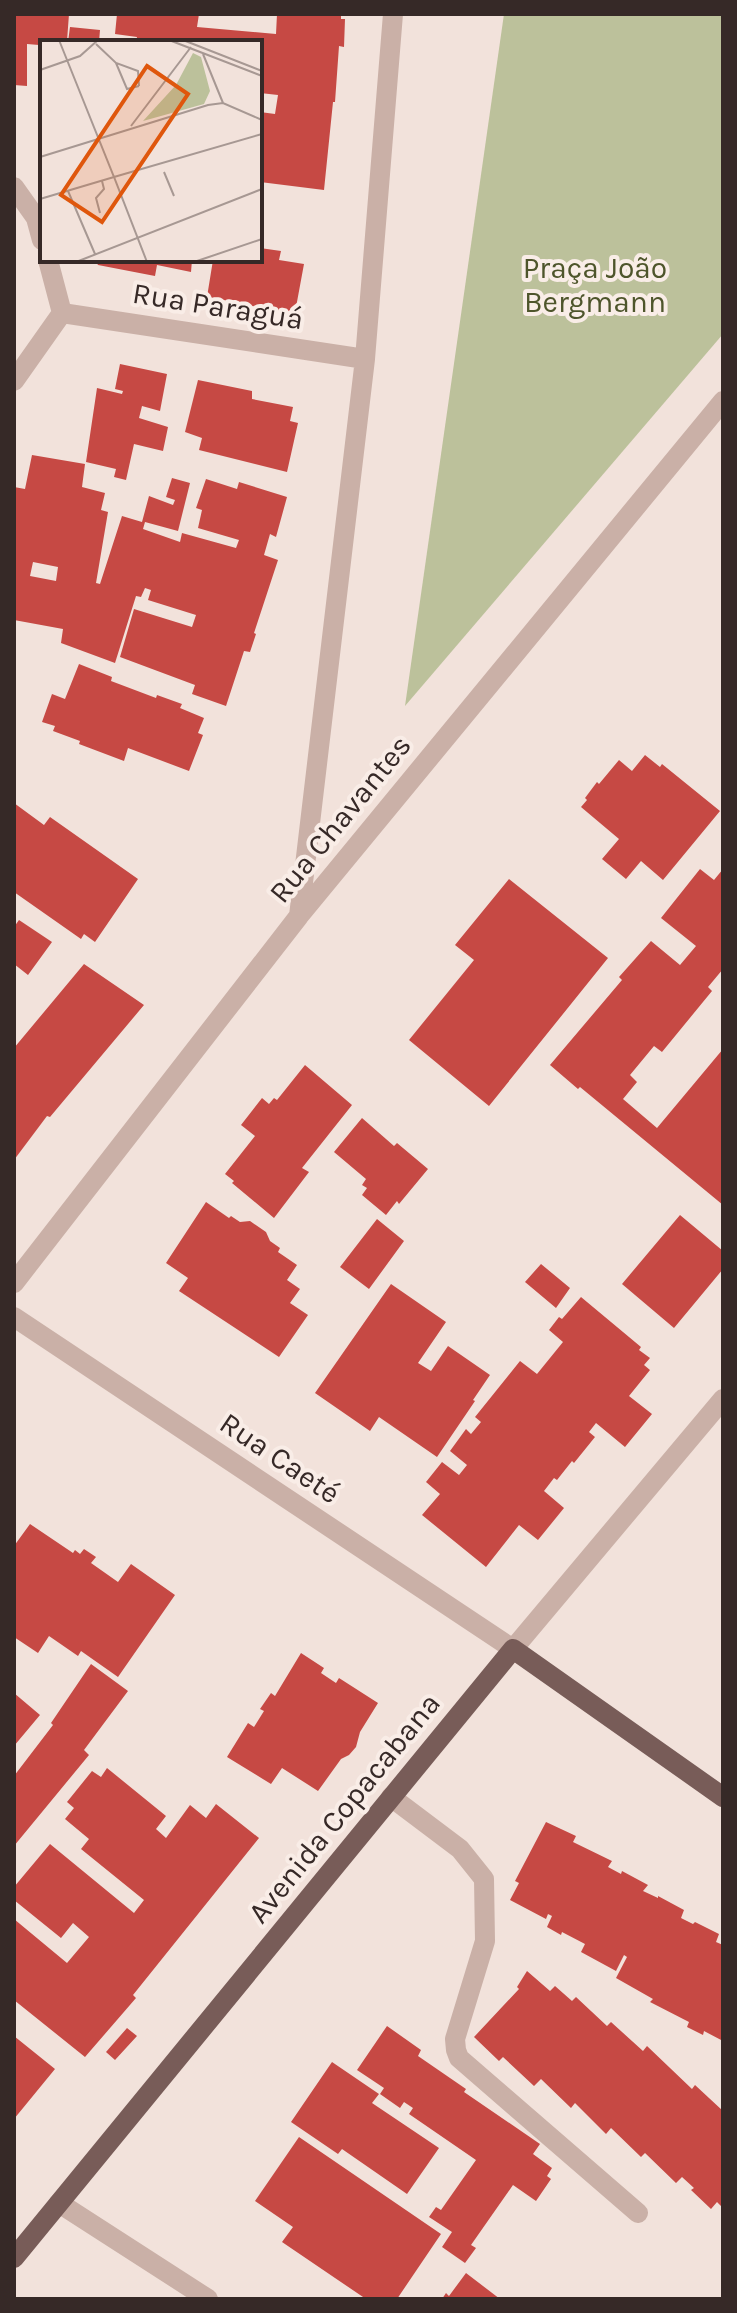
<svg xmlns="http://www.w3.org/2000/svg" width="737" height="2313" font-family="Karla,sans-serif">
  <rect width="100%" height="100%" fill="#f2e2db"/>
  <path fill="#bcc19b" d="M504,14H723V334L405,706Z"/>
  <path fill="#c64944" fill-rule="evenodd" d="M14,14H69L67,41L40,39L39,45L27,44V86L14,85Z
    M117,14H199L197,27L276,34L277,14H341V19H345L344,47L339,46L335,102H333L324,190L260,182V112L275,114L278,95L260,93V42H136L137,37L115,34Z
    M70,27L100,30L99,42H68Z
    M260,248L281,251L279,260L304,264L294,318L265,313L266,309L252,306L251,311L236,308L229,301L207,297L213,260H260Z
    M95,260H192L191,272L157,265L155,276L98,265Z
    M120,364L167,374L160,411L142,406L139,418L168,427L163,451L134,444L126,480L114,477L116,469L86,462L97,388L122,394L123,391L115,389Z
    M198,380L252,391V399L293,407L290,421L298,423L287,472L199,450L202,438L185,432Z
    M32,455L85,464L82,487L105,493L101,510L108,512L96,583L100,584L122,516L142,522L149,496L173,505L175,500L166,497L172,478L190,483L178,531L145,522L143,529L180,542L182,533L236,548L239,540L198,528L202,510L196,508L206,479L237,489L239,482L287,497L276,537L270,534L264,555L278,560L254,633L256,634L250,652L244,651L226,706L192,694L195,685L120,657L134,609L192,627L196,615L148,600L151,590L145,588L141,597L136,596L115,663L61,643L63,629L14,620V573L16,559H14V487L25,489ZM33,562L58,567L56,581L30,576Z
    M79,664L112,677L111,681L156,698L157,695L182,704L180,708L204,718L198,733L203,735L189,771L128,748L124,761L79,744L80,741L53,731L55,726L42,722L52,694L65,699Z
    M645,755L660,767L662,764L720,811L663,880L641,861L626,879L602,859L619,839L581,807L587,800L585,798L597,782L599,784L619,760L632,771Z
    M14,803L44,825L50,817L138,879L95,942L84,934L81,939L14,892Z
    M700,869L714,880L723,869V969L708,987L712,991L662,1052L654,1046L630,1075L637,1082L623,1099L657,1128L723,1049V1205L580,1087L578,1089L550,1065L622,980L619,977L651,941L680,965L696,946L661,918Z
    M509,879L608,958L489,1106L409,1040L474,960L455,945Z
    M19,920L52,942L28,975L14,964V927Z
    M84,964L144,1005L50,1117L47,1116L14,1160V1048Z
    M305,1065L352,1105L302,1168L309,1172L274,1218L232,1183L234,1181L225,1174L255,1136L241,1125L262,1098L269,1104L274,1098L277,1100Z
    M362,1118L394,1146L397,1143L428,1169L399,1204L397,1201L386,1215L362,1195L367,1188L362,1185L366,1179L334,1152Z
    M206,1202L229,1218L231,1216L240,1222L250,1221L266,1232L270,1241L280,1248L278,1252L297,1265L287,1280L300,1289L290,1303L308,1315L279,1357L179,1291L188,1278L166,1263Z
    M680,1215L723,1251V1269L674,1328L622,1284Z
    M377,1219L404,1241L369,1289L340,1267Z
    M541,1264L570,1288L556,1308L525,1282Z
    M391,1284L446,1322L418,1363L431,1371L448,1346L490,1375L473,1400L475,1401L437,1457L379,1417L370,1431L315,1393Z
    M581,1297L641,1347L639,1350L650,1358L644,1365L650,1370L629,1396L652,1414L625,1447L596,1423L589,1432L595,1437L574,1463L572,1461L557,1480L554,1478L544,1491L564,1508L538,1540L519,1525L486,1567L422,1515L440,1494L426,1482L442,1462L459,1475L467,1465L450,1451L466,1429L471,1434L481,1422L475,1417L520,1361L537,1374L563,1342L549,1330L559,1317L562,1319Z
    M30,1524L73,1553L75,1550L80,1554L84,1549L96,1557L91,1563L118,1582L131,1564L175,1595L118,1677L81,1651L78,1656L49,1636L38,1653L14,1637V1546Z
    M301,1653L324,1668L321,1673L336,1683L339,1678L378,1703L360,1732L356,1747L349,1755L341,1759L318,1791L282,1768L271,1784L227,1757L248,1723L254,1727L264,1711L260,1709L271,1693L275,1696Z
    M91,1664L128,1691L84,1750L89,1755L14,1846V1776L53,1725L51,1723Z
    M14,1693L40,1715L14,1746Z
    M107,1768L166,1816L156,1829L166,1838L190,1805L206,1818L216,1804L259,1838L133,1995L136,1998L85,2057L14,2000V1919L67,1963L89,1937L73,1923L61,1938L14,1900V1887L50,1844L134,1913L144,1900L81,1849L89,1839L65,1819L74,1808L67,1802L92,1771L101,1777Z
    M546,1822L576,1836L573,1842L612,1861L608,1867L621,1874L622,1871L648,1885L643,1891L658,1898V1896L684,1910L681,1918L693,1924L695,1922L719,1934L716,1942L723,1945V2041L704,2031L703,2035L687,2027L689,2022L650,2002L653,1999L616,1978L627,1957L624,1955L616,1971L581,1952L585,1944L562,1932L561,1935L547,1927L552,1916L548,1914L546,1919L510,1900L519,1883L515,1881Z
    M527,1971L550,1991L555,1986L572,2001L576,1997L607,2026L611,2022L643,2051L647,2046L692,2089L695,2085L723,2111V2208L717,2202L711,2209L691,2190L694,2188L682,2177L676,2183L645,2153L641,2157L611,2128L606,2134L575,2103L571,2108L541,2079L534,2086L503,2057L499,2061L474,2037L519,1989L517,1987Z
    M387,2026L421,2050L418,2056L466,2089L464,2092L540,2144L533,2154L552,2168L547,2176L551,2179L536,2201L513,2185L471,2245L476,2248L465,2263L442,2247L452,2232L429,2217L436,2207L441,2210L476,2160L409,2114L413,2108L404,2102L400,2108L380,2094L384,2088L357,2070Z
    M127,2028L137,2036L115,2060L106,2052Z
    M14,2036L55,2069L14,2119Z
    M332,2062L379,2094L372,2103L439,2148L407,2194L342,2149L338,2154L291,2122Z
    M299,2137L441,2234L397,2299H366L335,2278L282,2242L293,2227L255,2201Z
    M466,2273L500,2299H442L446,2293L449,2296Z"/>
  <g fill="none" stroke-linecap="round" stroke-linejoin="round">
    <path stroke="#cab0a7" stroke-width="20" d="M14,187L36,218L42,240
      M48,260L62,313
      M62,313L365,359
      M14,381L62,313
      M299,916L365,359L393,14
      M14,1283L299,916L723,401
      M14,1317L513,1649L723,1399
      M391,1797L460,1849L484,1879L485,1941L455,2039L456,2050L459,2058L638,2213
      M59,2203L208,2299"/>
    <path stroke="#785c58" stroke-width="20" d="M14,2258L513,1649L723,1797"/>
  </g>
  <g text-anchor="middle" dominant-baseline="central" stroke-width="8" stroke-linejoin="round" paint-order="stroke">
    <g font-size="30" fill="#4e552b" stroke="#f9ede7">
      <text x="595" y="268">Praça João<tspan x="595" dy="34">Bergmann</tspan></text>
    </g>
    <g font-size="30" fill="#362927" stroke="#f9ede7">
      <text transform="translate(218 306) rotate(9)">Rua Paraguá</text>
      <text transform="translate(340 819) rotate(-51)">Rua Chavantes</text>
      <text transform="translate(280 1458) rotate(34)">Rua Caeté</text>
      <text transform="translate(344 1808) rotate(-51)">Avenida Copacabana</text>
    </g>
  </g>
  <g transform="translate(40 40)">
    <rect width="222" height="222" fill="#f2e2db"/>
    <path d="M153,13L161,17L170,51L164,64L103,81L136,45Z" fill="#bcc19b"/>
    <path fill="none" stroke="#a79893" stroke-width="2" d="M19,0L74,137L222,94M129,0L222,36M143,0L222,31M56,4L76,23L98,31L99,46M163,14L183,63M76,23L87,49L99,46M0,30L40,16L58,0M91,86L151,7M0,117L168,65L183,63L222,80M124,132L134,156M28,151L55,214M0,159L74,137L107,222M60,173L56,158L64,149L62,141M36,222L222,149M154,222L222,199"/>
    <path fill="#df570d" fill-opacity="0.15" stroke="#df570d" stroke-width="4" d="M107,26L148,54L62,182L21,155Z"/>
    <rect width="222" height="222" fill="none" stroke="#362927" stroke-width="4"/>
  </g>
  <rect width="737" height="2313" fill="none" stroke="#362927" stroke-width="32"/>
</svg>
